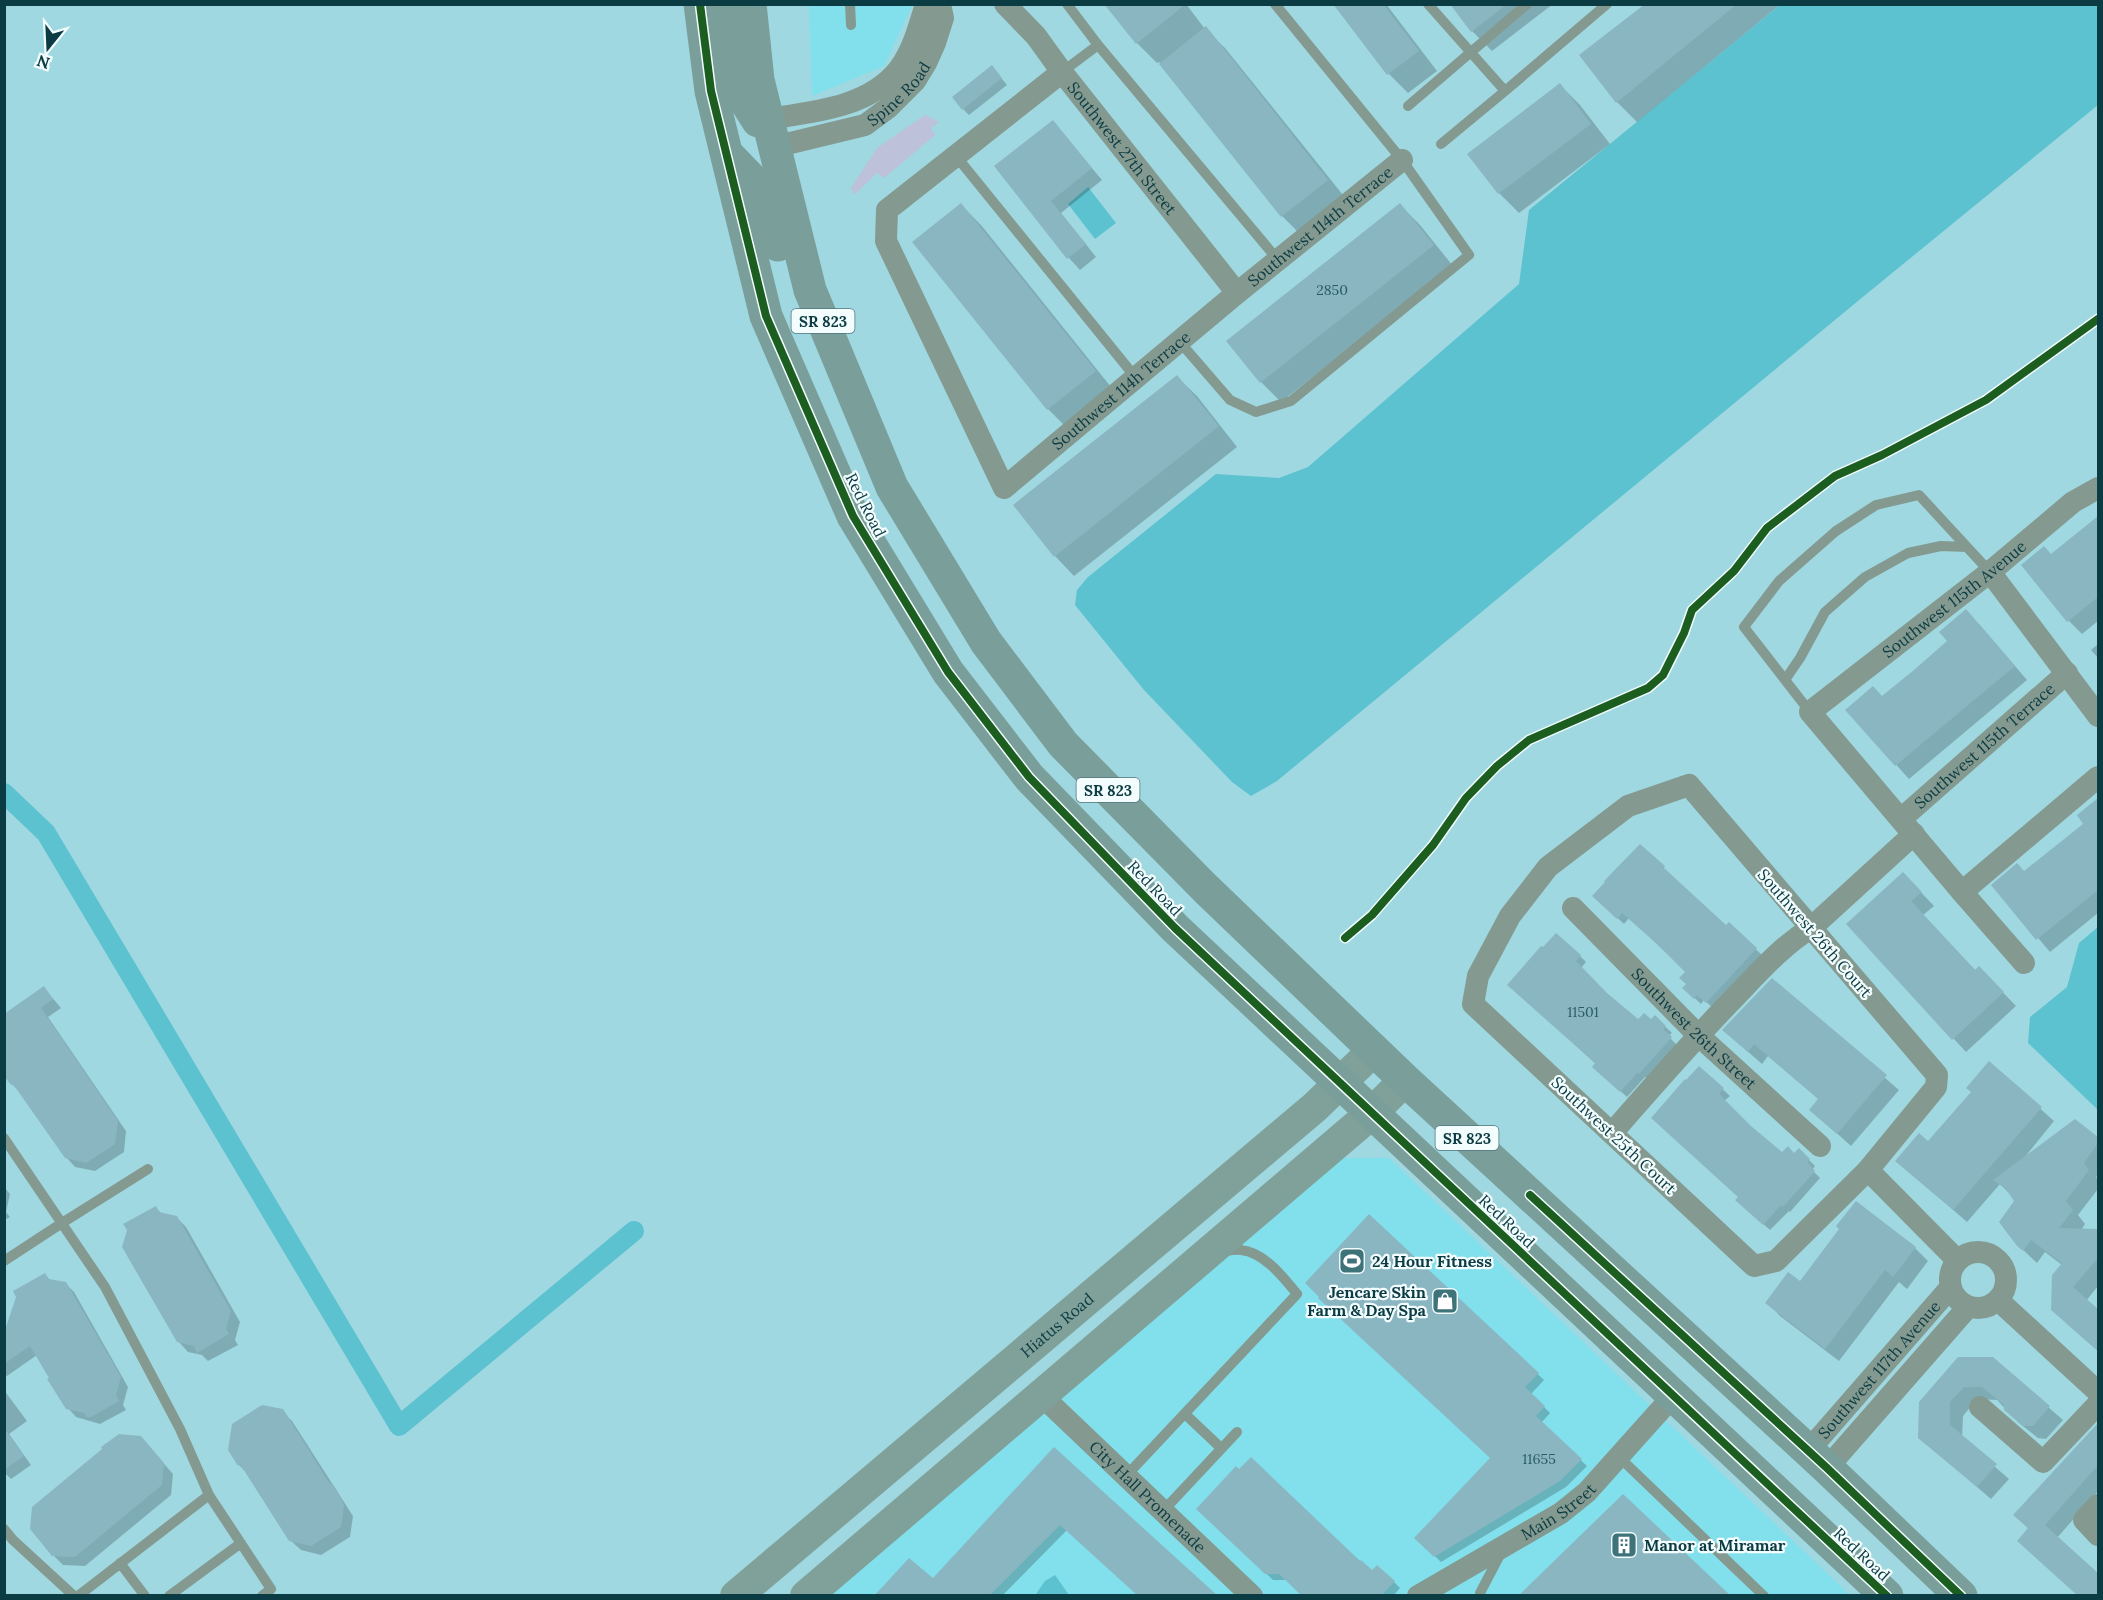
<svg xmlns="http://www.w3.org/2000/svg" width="2103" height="1600" font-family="Lora,serif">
  <rect width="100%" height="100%" fill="#9fd8e1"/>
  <path fill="#82dfec" d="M809,5H912L884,66L812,96Z
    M1339,1158H1389L1850,1595L820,1596Z"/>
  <path fill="#bdc1d9" d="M925,115L939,122L931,128L935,135L884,178L877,173L854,195L851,188L877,148Z"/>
  <path fill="#5dc2d0" d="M1780,5H2098V105L1864,296L1277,781L1251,796L1232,782L1144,690L1075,605L1077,590L1088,577L1216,474L1279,478L1308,467L1519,284L1529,210Z
    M1088,187L1116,223L1095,239L1068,204Z
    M2098,927V1110L2028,1043L2030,1017L2067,987L2079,943Z
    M1055,1575L1069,1595L1036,1594L1045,1581Z"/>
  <path fill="#0003" d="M1106,4H1186L1205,29L1225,48L1347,200L1302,236L1282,216L1159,62L1157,63L1137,43Z
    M1335,4H1386L1437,71L1408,93L1389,74Z
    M1452,4H1553L1492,51L1472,31Z
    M1648,4H1781L1637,122L1617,102L1581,55Z
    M998,74L1007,85L969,115L963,109Z
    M1560,85L1580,105L1610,144L1519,213L1499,193L1469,154Z
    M1053,122L1102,180L1061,213L1096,257L1080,270L1069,258L996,166Z
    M961,205L981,225L1115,392L1068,429L1048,409Z
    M1400,205L1420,225L1453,266L1281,402L1261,382L1228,341Z
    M1177,377L1197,396L1237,447L1074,576L1055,556Z
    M2098,518V621L2082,634L2069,621L2023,565L2052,555Z
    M1979,624L2027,680L1909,779L1847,710L1882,698Z
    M2098,644V658L2091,650Z
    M2098,800V913L2050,952L1993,885L2025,873L2086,824L2079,815Z
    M1916,887L1934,906L1923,915L1976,971L1992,981L2016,1006L1966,1052L1848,924Z
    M1594,896L1726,927L1729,924L1762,955L1713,1008L1704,1000L1701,1004L1684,988L1688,984L1687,972L1629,918L1624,924Z
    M1580,956L1586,962L1581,968L1606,994L1639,1021H1651L1655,1017L1672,1033L1668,1036L1677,1045L1647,1079L1645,1077L1627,1097L1594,1067L1596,1064L1516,991Z
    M1772,980L1899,1090L1851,1146L1811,1110L1820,1100L1768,1056L1762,1064L1738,1043Z
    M44,988L61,1008L48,1017L126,1131L124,1152L95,1171L75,1167L66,1157L21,1093L12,1084Z
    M1989,1063L2054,1121L2024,1158L2075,1121L2098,1139V1174L2096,1177L2098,1180V1189L2078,1215L2085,1224L2081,1230L2098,1231V1286L2086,1301L2098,1311V1351L2066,1323L2062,1265L2045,1252L2037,1263L2018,1245L2016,1201L2013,1197L2000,1184L1967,1222L1897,1161L1929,1143L1973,1092Z
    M1700,1068L1730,1096L1724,1101L1750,1127L1782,1154L1795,1155L1799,1150L1815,1166L1812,1170L1820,1178L1790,1212L1789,1211L1770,1230L1743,1206Z
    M4,1187L10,1194L6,1212L10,1217L4,1220Z
    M156,1208L162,1214L176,1217L186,1227L240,1322L235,1340L238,1345L208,1361L202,1355L188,1352L178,1341Z
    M1369,1216L1544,1380L1531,1394L1550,1413L1541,1423L1587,1466L1566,1487L1441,1562L1416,1538L1492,1458Z
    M1915,1248L1928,1261L1907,1289L1899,1282L1839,1361L1780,1316L1767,1302L1800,1283Z
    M45,1275L51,1281L66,1284L74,1292L128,1387L123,1405L126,1410L100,1424L76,1417L68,1408L37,1355L4,1378V1338Z
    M1993,1359L2063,1420L2046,1439L2038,1438L2019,1423L1997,1400L1977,1399L1963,1416L1962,1438L2009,1479L1991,1499L1920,1438L1921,1403Z
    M4,1390L27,1421L9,1434L31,1465L11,1479L4,1472Z
    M282,1411L292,1421L353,1516L350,1537L321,1555L301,1550L290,1540L247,1473L239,1465Z
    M2098,1425V1491L2057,1538L2098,1575V1596H2079L2029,1529L2015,1515Z
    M150,1448L173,1474L171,1495L85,1566L63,1565L53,1555Z
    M1054,1450L1067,1530L1002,1596H876L933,1580Z
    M1283,1491L1372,1572L1394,1582L1400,1588L1393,1596H1304L1287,1580H1273L1198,1509Z"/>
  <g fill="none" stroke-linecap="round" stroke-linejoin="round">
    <path stroke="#5dc2d0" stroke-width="20" d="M4,793L46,833L399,1426L634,1231"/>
  </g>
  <path fill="#8ab6c2" d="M1104,4H1186L1136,44Z
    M1333,4H1383L1419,51L1387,75Z
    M1450,4H1507L1471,32Z
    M1645,4H1737L1616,103L1579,55Z
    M1206,26L1328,180L1281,217L1159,64Z
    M992,65L1002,78L962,110L952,97Z
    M1560,83L1591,124L1498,194L1467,154Z
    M1053,120L1092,168L1051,201L1086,244L1067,259L994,166Z
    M961,203L1096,371L1047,410L912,242Z
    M1400,203L1434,245L1260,383L1226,341Z
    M1177,375L1219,426L1054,557L1013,505Z
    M2098,516V597L2067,622L2021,565L2044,546L2051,554Z
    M1966,609L2015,666L1895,766L1845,710L1873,686L1882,696L1914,670L1947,641L1939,632Z
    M2098,798V890L2036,940L1991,885L2017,863L2024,871L2083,824L2077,815Z
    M1640,844L1665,866L1664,868L1726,925L1729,922L1757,948L1706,1003L1697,995L1694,999L1682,988L1686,984L1679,978L1685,972L1656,943L1622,913L1617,919L1592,896L1605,882L1604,881Z
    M1903,872L1922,892L1911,901L1975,970L1979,966L2004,992L1952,1040L1846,924Z
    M1556,933L1581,955L1576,961L1607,993L1638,1019L1644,1013L1651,1019L1655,1015L1666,1026L1663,1029L1672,1037L1639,1074L1638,1072L1620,1092L1592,1067L1595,1063L1507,985L1541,946L1543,947Z
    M1772,978L1887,1075L1837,1134L1809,1110L1818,1099L1754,1044L1748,1052L1722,1030Z
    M44,986L53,999L41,1008L118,1121L115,1144L86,1163L65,1158L13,1084L11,1085L4,1076V1014Z
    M1989,1061L2042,1107L1953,1210L1895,1161L1919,1133L1928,1141L1971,1092L1966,1088Z
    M1699,1066L1724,1088L1719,1094L1751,1126L1782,1152L1788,1146L1794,1153L1799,1148L1810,1159L1807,1162L1815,1171L1783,1207L1781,1205L1763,1225L1735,1200L1738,1197L1651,1118L1685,1079L1686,1080Z
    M2075,1119L2098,1137V1143L2084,1163L2089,1170L2066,1201L2073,1210L2059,1228L2098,1229V1258L2073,1287L2098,1309V1351L2051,1310L2052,1275L2062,1263L2031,1240L2023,1251L2017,1246L1999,1222L2014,1201L2006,1189L1993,1180Z
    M1856,1201L1916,1247L1893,1277L1885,1270L1825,1349L1765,1303L1788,1272L1800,1281L1839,1229L1836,1226Z
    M156,1206L159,1212L177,1216L231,1311L226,1329L229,1334L197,1353L194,1346L177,1342L122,1247L127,1230L123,1224Z
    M1369,1214L1539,1373L1525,1387L1545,1406L1536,1416L1582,1459L1560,1481L1434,1557L1414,1538L1490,1458L1318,1298L1319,1297L1305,1283Z
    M45,1273L49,1279L66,1282L121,1377L116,1395L119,1401L91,1417H86L84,1413L66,1409L47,1379L49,1378L30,1346L4,1364V1333L16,1297L13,1291Z
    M1958,1357H1993L2050,1406L2033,1426H2023L2004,1410V1405L1982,1387H1964L1950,1402V1425L1997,1464L1977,1487L1918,1438L1919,1402Z
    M262,1405L283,1409L330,1484L332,1483L339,1494L344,1505L341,1527L311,1546L289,1541L240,1464L238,1466L228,1450L232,1424Z
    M2098,1423V1465L2045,1525L2098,1573V1596H2078L2017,1541L2028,1528L2013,1515Z
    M4,1428L24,1456L4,1470Z
    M119,1434L141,1436L164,1463L162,1485L75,1557L52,1556L30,1529L32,1507L102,1449L101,1447Z
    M1054,1447L1218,1596H1138L1060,1525L989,1596H874L909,1558L933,1578Z
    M1251,1457L1360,1561L1361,1560L1372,1570L1377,1565L1395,1581L1381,1596H1302L1279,1574H1265L1196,1509L1236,1466L1239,1469Z
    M1623,1494L1731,1596H1518Z"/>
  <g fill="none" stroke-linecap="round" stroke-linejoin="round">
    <path stroke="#84998f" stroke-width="10" d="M850,4L851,25
      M1067,4L1098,45
      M1428,4L1505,91L1607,4
      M1062,72L1098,45L1278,260
      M1408,106L1527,4
      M1441,144L1505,91
      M956,156L1136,378
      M1179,341L1230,400L1256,412L1291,401L1469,255L1402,160L1275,4
      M1785,680L1800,658L1825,612L1865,577L1908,553L1941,546L1967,547
      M1810,712L1744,627L1779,581L1836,531L1876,505L1919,495L1990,572
      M4,1138L105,1287L180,1429L209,1495L78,1596
      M4,1261L62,1223L148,1169
      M1185,1414L1221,1448
      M1619,1457L1764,1596
      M1126,1476L1297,1294C1284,1278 1264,1252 1241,1250C1235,1249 1227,1251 1221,1252
      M209,1495L271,1589L262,1596
      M1163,1511L1237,1432
      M4,1529L13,1540L74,1596
      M120,1563L145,1596
      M1480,1593L1501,1553
      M169,1596L241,1543"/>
    <g stroke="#84998f" stroke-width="22">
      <path id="s1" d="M1005,4L1036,36L1062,72L1237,293"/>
      <path id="s2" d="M1062,72L887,210L886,241L1004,488L1237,293L1402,160"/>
      <path d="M767,119C812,112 869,108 899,69C913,50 919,27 926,4"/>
      <path id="s3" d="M774,147L865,125L888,108L915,81L926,63L935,43L943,18L940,4"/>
      <path d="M1990,572L2098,716"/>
      <path d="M1689,785L1937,1075L1936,1087L1868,1170L1776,1261L1754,1266L1473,1004L1478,976L1510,916L1548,867L1628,806Z"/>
      <path id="s4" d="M1901,819L2067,673"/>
      <path d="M1962,892L2098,777"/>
      <path id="s5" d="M1573,908L1698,1035L1820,1146"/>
      <path id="s6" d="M2024,963L1962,892L1810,712L1990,572L2073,502L2098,488"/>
      <path d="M1612,1133C1652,1087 1693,1040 1736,996C1760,971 1782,946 1811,928L1914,834"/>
      <path d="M1868,1170L1957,1260"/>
      <circle cx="1978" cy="1280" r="28"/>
      <path d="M1998,1300L2098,1392"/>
      <path id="s7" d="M1042,1396L1252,1596"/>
      <path d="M1980,1407L2043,1462L2098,1404"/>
      <path id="s8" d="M1808,1451L1950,1288"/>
      <path d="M1827,1468L1968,1307"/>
      <path d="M2098,1505L2084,1520L2098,1535"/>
      <path id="s9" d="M1418,1596L1561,1513L1587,1492L1673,1396"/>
    </g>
    <g stroke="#80a19a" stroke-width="32">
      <path id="s10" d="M736,1596L1315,1107L1374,1050"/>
      <path d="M806,1596L1372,1113L1405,1080"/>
    </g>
    <path stroke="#7a9f9b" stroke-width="33" d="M700,4L711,91L766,316L853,516L948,672L1029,777L1175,928L1887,1596
      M723,4L731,78L758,121
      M750,4L758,80L810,290L892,487L986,642L1063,744L1205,888L1405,1080L1827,1468L1961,1596
      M727,154L760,188L778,245"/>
    <defs>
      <path id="cycleway" d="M700,4L711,91L766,316L853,516L948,672L1029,777L1175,928L1887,1596
        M1345,938L1372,915L1433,845L1466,798L1497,766L1529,740L1648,688L1663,675L1684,633L1692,610L1734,571L1767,528L1835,476L1882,455L1986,400L2098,319
        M1530,1195L1827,1468L1961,1596"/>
    </defs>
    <use href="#cycleway" stroke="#f3fdfe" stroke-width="11"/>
    <use href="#cycleway" stroke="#1b5e20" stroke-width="8"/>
  </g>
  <defs>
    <symbol id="stadium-square" viewBox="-11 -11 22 22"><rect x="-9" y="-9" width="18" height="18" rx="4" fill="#3f737a" stroke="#f3fdfe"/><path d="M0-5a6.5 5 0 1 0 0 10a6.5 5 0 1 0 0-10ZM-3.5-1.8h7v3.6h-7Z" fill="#fff"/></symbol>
    <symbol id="shop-square" viewBox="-11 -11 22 22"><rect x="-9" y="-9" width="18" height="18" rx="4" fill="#3f737a" stroke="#f3fdfe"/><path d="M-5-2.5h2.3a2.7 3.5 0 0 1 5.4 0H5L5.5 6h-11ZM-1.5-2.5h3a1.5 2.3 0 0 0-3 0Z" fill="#fff"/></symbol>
    <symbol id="building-square" viewBox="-11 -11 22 22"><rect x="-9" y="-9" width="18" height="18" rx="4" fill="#3f737a" stroke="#f3fdfe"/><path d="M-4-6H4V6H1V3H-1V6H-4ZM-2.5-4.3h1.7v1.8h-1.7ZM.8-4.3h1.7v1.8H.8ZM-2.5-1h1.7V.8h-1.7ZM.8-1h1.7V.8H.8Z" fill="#fff"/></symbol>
  </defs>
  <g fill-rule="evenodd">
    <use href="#stadium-square" x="1337" y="1246" width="30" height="30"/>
    <use href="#shop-square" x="1430" y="1286" width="30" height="30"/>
    <use href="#building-square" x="1609" y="1530" width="30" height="30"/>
  </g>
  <g text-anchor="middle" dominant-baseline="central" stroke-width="4.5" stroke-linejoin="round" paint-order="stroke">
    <g font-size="14" fill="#2c5a63">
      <text x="1332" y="290">2850</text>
      <text x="1583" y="1012">11501</text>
      <text x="1539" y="1459">11655</text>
    </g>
    <g fill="#f3fdfe" stroke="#51767b" stroke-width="1.5">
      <rect x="791.5" y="309" width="63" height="24" rx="4.5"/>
      <rect x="1076.5" y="778" width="63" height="24" rx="4.5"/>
      <rect x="1435.5" y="1126" width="63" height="24" rx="4.5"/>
    </g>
    <g font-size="15" font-weight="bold" fill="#0c3c43">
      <text x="823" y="321">SR 823</text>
      <text x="1108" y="790">SR 823</text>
      <text x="1467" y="1138">SR 823</text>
    </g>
    <g font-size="16" fill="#0c3c43" stroke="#f3fdfe">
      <text stroke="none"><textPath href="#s3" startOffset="140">Spine Road</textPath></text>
      <text stroke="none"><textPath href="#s1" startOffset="186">Southwest 27th Street</textPath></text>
      <text stroke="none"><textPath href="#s2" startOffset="938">Southwest 114th Terrace</textPath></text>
      <text stroke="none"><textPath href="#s2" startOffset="680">Southwest 114h Terrace</textPath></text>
      <text transform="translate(866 505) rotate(63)">Red Road</text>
      <text stroke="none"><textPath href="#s6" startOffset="513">Southwest 115th Avenue</textPath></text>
      <text stroke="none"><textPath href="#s4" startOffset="111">Southwest 115th Terrace</textPath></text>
      <text transform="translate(1155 888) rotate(46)">Red Road</text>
      <text transform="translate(1815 933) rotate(49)">Southwest 26th Court</text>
      <text stroke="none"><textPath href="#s5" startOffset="171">Southwest 26th Street</textPath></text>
      <text transform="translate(1614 1135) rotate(43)">Southwest 25th Court</text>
      <text transform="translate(1507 1221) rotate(43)">Red Road</text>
      <text stroke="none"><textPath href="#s10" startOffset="420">Hiatus Road</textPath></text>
      <text stroke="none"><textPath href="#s8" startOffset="108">Southwest 117th Avenue</textPath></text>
      <text stroke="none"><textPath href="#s7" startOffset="146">City Hall Promenade</textPath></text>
      <text stroke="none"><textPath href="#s9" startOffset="164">Main Street</textPath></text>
      <text transform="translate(1862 1554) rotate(43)">Red Road</text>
    </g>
    <g font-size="16" font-weight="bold" fill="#0c3c43" stroke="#f3fdfe" text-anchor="start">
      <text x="1372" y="1261">24 Hour Fitness</text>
      <text x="1426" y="1292" text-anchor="end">Jencare Skin<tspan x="1426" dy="18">Farm &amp; Day Spa</tspan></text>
      <text x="1644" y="1545">Manor at Miramar</text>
    </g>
  </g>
  <rect width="2103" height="1600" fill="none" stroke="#0c3c43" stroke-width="12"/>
  <g transform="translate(48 48) rotate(198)" stroke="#f3fdfe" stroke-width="4.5" paint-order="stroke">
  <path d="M0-4.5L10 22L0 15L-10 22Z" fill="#0c3c43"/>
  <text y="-9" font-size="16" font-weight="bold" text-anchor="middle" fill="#0c3c43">N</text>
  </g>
</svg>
